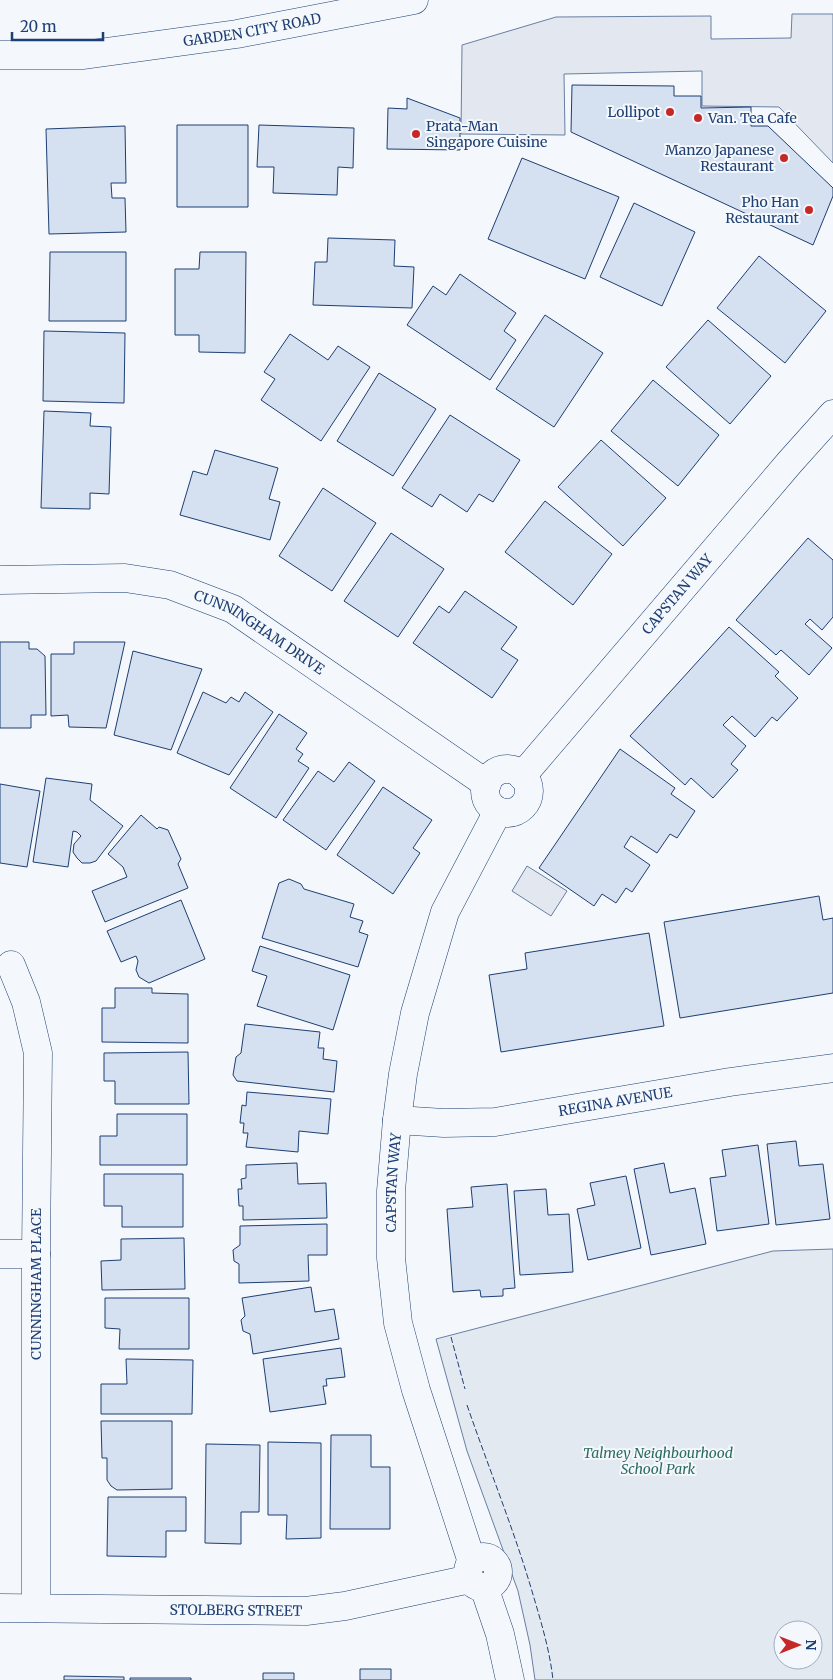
<svg xmlns="http://www.w3.org/2000/svg" width="833" height="1680" font-family="Merriweather,serif">
  <rect width="100%" height="100%" fill="#f4f7fb"/>
  <path fill="#e3e9f0" stroke="#687fa3" fill-rule="evenodd" d="M833,1249V1680H535L530,1645L518,1591L467,1451L436,1339L773,1251ZM783,1630H813V1660H783Z"/>
  <path fill="#e3e8f0" stroke="#687fa3" d="M792,14H833V163L779,107L702,106V71L564,74L565,135L461,134L462,45L556,17L711,16V39L791,38Z
    M527,866L567,891L551,916L512,891Z"/>
  <path fill="#d5e0f0" stroke="#1d3f73" d="M572,85L674,86V96H701V108L751,107V126H768L833,188V196L813,245L571,132Z
    M407,98L460,118V150L387,149L388,108L407,109Z
    M177,125H248V207H177Z
    M259,125L354,128L353,168L338,167L337,195L273,193L274,167H257Z
    M125,126L126,183H111L112,198H125L126,232L49,234L46,129Z
    M522,158L619,197L585,279L488,239Z
    M634,203L695,232L662,306L600,277Z
    M328,238L395,240L394,266L414,267L412,308L313,305L315,262H327Z
    M50,252H126V321H49Z
    M200,252H246L245,353L199,352V335H175V269H199Z
    M759,256L826,311L785,363L717,308Z
    M460,274L516,313L504,331L516,340L490,380L407,325L433,286L446,295Z
    M545,315L603,353L554,427L496,389Z
    M708,320L771,376L730,424L666,367Z
    M44,331L125,333L124,403L43,401Z
    M290,334L328,360L338,346L370,367L321,441L261,400L275,379L264,372Z
    M379,373L436,409L393,476L337,441Z
    M653,380L719,435L678,486L611,431Z
    M44,411L91,413L90,426L111,427L109,494L90,493V509L41,508Z
    M450,415L520,460L493,502L479,494L467,512L440,494L432,507L402,488Z
    M601,440L666,498L623,546L558,487Z
    M215,450L278,468L269,499L280,502L270,540L180,515L193,471L207,475Z
    M323,488L376,523L332,591L279,556Z
    M545,501L612,554L573,605L505,552Z
    M391,533L444,569L398,637L344,601Z
    M808,538L833,560V617L822,630L810,619L805,624L832,648L809,675L781,650L776,655L736,620Z
    M465,591L517,627L501,649L518,660L492,698L413,643L439,606L449,613Z
    M729,627L779,672L775,676L798,698L777,721L772,717L755,737L732,716L723,725L746,746L731,764L738,770L713,798L691,778L685,785L630,736Z
    M0,642H29V649H37L45,656L46,715H31V728H0Z
    M74,642H125L106,728L69,727L68,715L51,716V654H74Z
    M133,651L202,669L171,750L114,735Z
    M203,692L226,703L231,697L239,702L245,692L273,712L229,775L177,753Z
    M279,714L307,733L296,749L303,754L298,761L309,768L276,818L230,788Z
    M620,749L675,788L671,794L695,811L677,838L670,834L657,853L631,836L624,847L650,865L632,892L626,888L616,903L602,894L594,906L539,868Z
    M349,762L375,781L326,850L283,820L318,771L334,782Z
    M46,778L92,784L90,800L123,826L96,861L90,863H82L77,858L73,852L74,844L81,836L77,832L73,831L68,867L33,862Z
    M0,784L40,791L27,867L0,863Z
    M383,787L432,820L413,848L420,853L393,894L337,855Z
    M141,815L157,829L159,827L168,830L181,859L178,864L188,888L105,922L92,891L127,877L123,867L108,854Z
    M289,879L301,884L304,889L354,904L350,917L363,921L359,932L368,935L358,967L262,938L279,883Z
    M819,896L823,920L833,918V993L680,1018L664,922Z
    M181,900L205,959L149,983L139,977L136,970L138,961L136,956L121,962L107,931Z
    M649,933L664,1026L501,1052L489,975L527,969L525,953Z
    M260,946L350,975L333,1030L257,1006L267,976L252,971Z
    M115,988H152V993L188,994V1043L102,1042V1008H115Z
    M245,1024L320,1032L318,1048H324L323,1059L337,1061L334,1092L237,1081L233,1075L236,1057L241,1053Z
    M188,1052L189,1104H115V1081H104V1053Z
    M247,1092L331,1099L328,1134L299,1131L298,1152L246,1147L248,1133H243L244,1123H240L242,1105L246,1106Z
    M117,1114H187V1165H100V1136H117Z
    M796,1141L799,1166L823,1164L830,1219L776,1225L767,1144Z
    M758,1145L769,1224L717,1231L710,1178L726,1176L722,1150Z
    M297,1163L298,1184L326,1183L327,1218L243,1220V1206H239L238,1189H242L241,1179L246,1178V1165Z
    M664,1163L670,1193L695,1188L706,1244L651,1255L634,1169Z
    M104,1174H183V1227H122V1206H104Z
    M626,1176L641,1248L588,1260L577,1209L595,1205L590,1183Z
    M507,1184L515,1288L503,1289V1296L481,1297L480,1290L453,1292L447,1209L473,1207L471,1187Z
    M546,1189L548,1215L569,1214L573,1272L520,1275L514,1191Z
    M327,1224V1255H308L309,1281L239,1283V1264L234,1261L233,1250L240,1245V1226Z
    M184,1238L185,1289L102,1290L101,1261L121,1260V1239Z
    M311,1287L315,1312L334,1309L339,1339L253,1354L250,1334L243,1331L241,1320L245,1316L242,1298Z
    M105,1298H189V1349H119L120,1329L105,1328Z
    M341,1348L345,1377L326,1379L327,1386H323L326,1404L270,1412L263,1359Z
    M126,1359L193,1360L192,1414H101V1384H127Z
    M101,1421H172V1489L117,1490L111,1486L107,1480V1458H102Z
    M331,1435H371V1467H390V1529H330Z
    M268,1442L321,1443V1538L286,1539L287,1515H268Z
    M206,1444L260,1445L259,1512H241V1544L205,1543Z
    M108,1497H186V1531H166V1557L107,1556Z
    M360,1669H391V1680H360Z
    M263,1673H294V1680H263Z
    M64,1676L124,1677V1680H64Z
    M130,1678H191V1680H130Z"/>
  <g fill="none" stroke-linecap="round" stroke-linejoin="round">
    <defs>
      <g id="minor">
        <path id="s1" d="M0,580L125,578L170,585L233,609L487,784"/>
        <circle cx="507" cy="791" r="22"/>
        <path id="s2" d="M522,776L790,462L833,414"/>
        <path d="M11,965L26,1002L38,1053L36,1254V1608"/>
        <path id="s3" d="M397,1120L444,1123L495,1122L730,1082L833,1068"/>
        <path d="M0,1254H36"/>
        <circle cx="483" cy="1572" r="15"/>
        <path id="s4" d="M472,1562L416,1390L398,1323L391,1258V1191L397,1120L403,1074L415,1013L445,912L498,811"/>
        <path d="M484,1587L500,1634L510,1680"/>
        <path id="s5" d="M0,1608L306,1611L345,1606L470,1579"/>
      </g>
      <g id="major">
        <path id="s6" d="M0,55H84L237,34L414,0"/>
      </g>
    </defs>
    <use href="#minor" stroke="#1d3f73" stroke-width="29"/>
    <use href="#major" stroke="#1d3f73" stroke-width="29"/>
    <use href="#minor" stroke="#f4f7fb" stroke-width="28"/>
    <use href="#major" stroke="#f4f7fb" stroke-width="28"/>
    <path stroke="#1d3f73" stroke-width="1" stroke-dasharray="6 2.5" stroke-linecap="butt" d="M451,1337L465,1389
      M467,1405C489,1469 515,1532 534,1598C542,1625 550,1652 553,1680"/>
  </g>
  <g fill="#c62828" stroke="#f4f7fb" stroke-width="2">
    <circle cx="670" cy="112" r="5"/>
    <circle cx="698" cy="118" r="5"/>
    <circle cx="416" cy="134" r="5"/>
    <circle cx="784" cy="158" r="5"/>
    <circle cx="809" cy="210" r="5"/>
  </g>
  <g text-anchor="middle" dominant-baseline="central" stroke-width="4" stroke-linejoin="round" paint-order="stroke">
    <g font-size="14" fill="#1d3f73" stroke="#f4f7fb">
      <text stroke="none"><textPath href="#s6" startOffset="254">GARDEN CITY ROAD</textPath></text>
      <text stroke="none"><textPath href="#s2" startOffset="239">CAPSTAN WAY</textPath></text>
      <text stroke="none"><textPath href="#s1" startOffset="272">CUNNINGHAM DRIVE</textPath></text>
      <text stroke="none"><textPath href="#s3" startOffset="220">REGINA AVENUE</textPath></text>
      <text stroke="none"><textPath href="#s4" startOffset="391">CAPSTAN WAY</textPath></text>
      <text transform="translate(36 1284) rotate(-90)">CUNNINGHAM PLACE</text>
      <text stroke="none"><textPath href="#s5" startOffset="236">STOLBERG STREET</textPath></text>
    </g>
    <g font-size="14" fill="#1d3f73" stroke="#f4f7fb" text-anchor="end">
      <text x="660" y="112">Lollipot</text>
      <text x="708" y="118" text-anchor="start">Van. Tea Cafe</text>
      <text x="426" y="126" text-anchor="start">Prata-Man<tspan x="426" dy="16">Singapore Cuisine</tspan></text>
      <text x="774" y="150">Manzo Japanese<tspan x="774" dy="16">Restaurant</tspan></text>
      <text x="799" y="202">Pho Han<tspan x="799" dy="16">Restaurant</tspan></text>
    </g>
    <g font-size="14" font-style="italic" fill="#2c6c60" stroke="#f4f7fb">
      <text x="658" y="1453">Talmey Neighbourhood<tspan x="658" dy="16">School Park</tspan></text>
    </g>
  </g>
  <g transform="translate(798 1645) rotate(90)"><circle r="24" fill="#f4f7fb" stroke="#9eadc5"/>
  <path d="M0-4L9 19L0 12L-9 19Z" fill="#c62828"/>
  <text y="-8" font-size="14" font-weight="bold" text-anchor="middle" fill="#1d3f73">N</text>
  </g>
  <path d="M12 32v8h91v-8" fill="none" stroke="#1d3f73" stroke-width="2.5"/>
  <text x="20" y="32" font-size="15" fill="#1d3f73" stroke="#f4f7fb" stroke-width="4" paint-order="stroke">20 m</text>
</svg>
